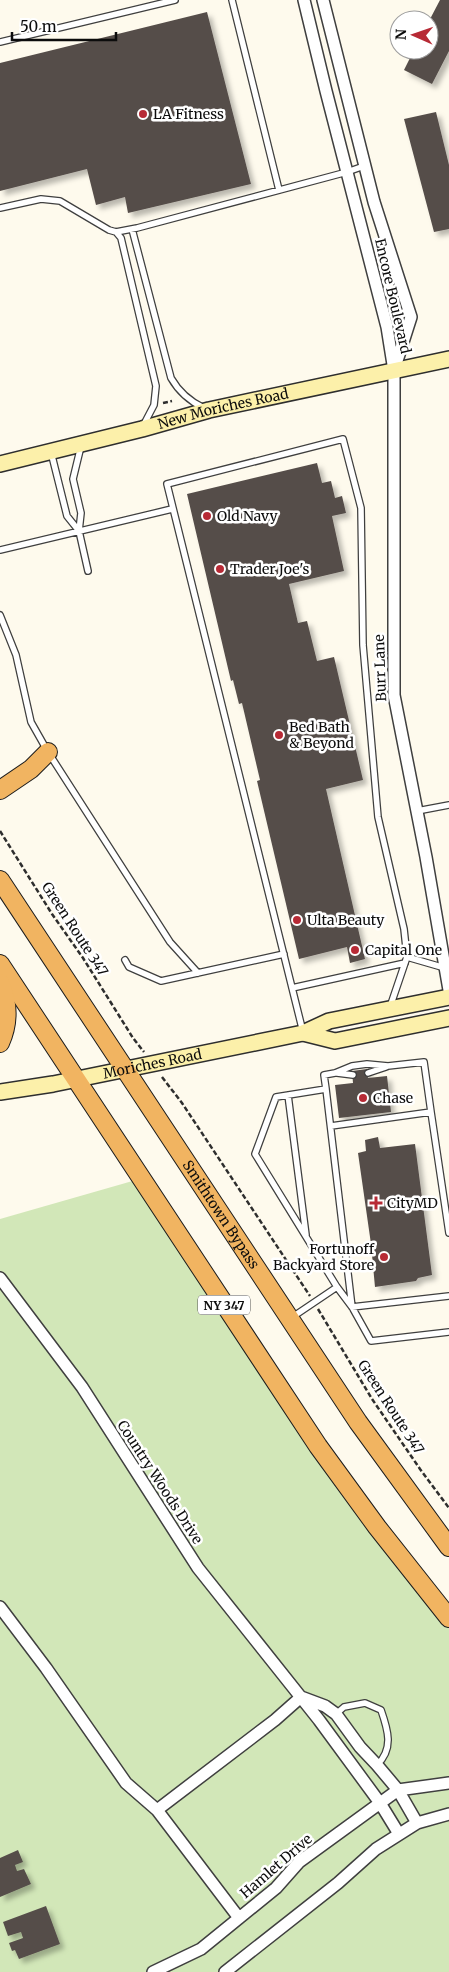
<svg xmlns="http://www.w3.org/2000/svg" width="449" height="1972" font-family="Merriweather,serif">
  <defs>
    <filter id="shadow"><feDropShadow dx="4.5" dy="4.5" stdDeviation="2.5" flood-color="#0004"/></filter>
  </defs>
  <rect width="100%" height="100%" fill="#fefaed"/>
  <path fill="#d2e7b8" d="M136,1180L449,1622V1972H0V1219Z"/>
  <path fill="#554d49" filter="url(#shadow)" d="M440,0H449V51L432,84L404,70L414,50H429V21Z
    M207,12L251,184L128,213L125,197L96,205L87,169L0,191V63Z
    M436,112L449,165V229L434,232L404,119Z
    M317,463L322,483L331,481L335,498L342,496L346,513L332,516L344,571L289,584L298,623L307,621L317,661L334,657L363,780L326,789L365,959L350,963L347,947L299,959L257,781L260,780L242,703L239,704L233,680L231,681L187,494Z
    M367,1069L368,1078L387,1076L391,1112L339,1118L335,1085L353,1083L352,1071Z
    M378,1137L380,1148L415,1144L432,1275L418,1278L416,1281L375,1287L371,1244L358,1153L366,1151L365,1140Z
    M18,1850L23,1862L15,1865L17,1871L24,1869L31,1884L0,1897V1858Z
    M46,1906L60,1944L19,1959L15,1950L12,1951L9,1943L23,1938L21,1932L8,1936L3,1922Z"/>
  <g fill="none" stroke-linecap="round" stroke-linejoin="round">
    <defs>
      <path id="service" d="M232,0L279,190
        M0,42L175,0
        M0,208L41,199L60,201L109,230L116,232L137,228L347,172L364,166
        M132,229L171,378C179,392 189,401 204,408
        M116,232L121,238L156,386L154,405L143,426
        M81,446L73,479L81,513L79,531L88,571
        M51,452L67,516L79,531
        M0,550L172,509
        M0,615L16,655L31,722L48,752L170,942L198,973
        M417,811L449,805
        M407,957L445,968
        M125,960L129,967L161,981L284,954
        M292,988L405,963
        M303,1032L167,484L343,439L361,508L363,645L378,817L404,929L407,957L390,1007
        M337,1073L353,1075
        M368,1073L386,1067
        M326,1089L324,1075L335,1073L352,1066L367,1064L388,1066L424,1062L431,1112
        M288,1095L306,1235
        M331,1126L431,1112L449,1233
        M449,1296L352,1307L326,1089L276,1097L255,1154L337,1287L352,1307L371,1341L449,1332
        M291,1318L337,1287
        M336,1714L344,1707L365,1703L381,1710C388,1730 394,1749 377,1765"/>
      <path id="minor" d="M304,0L326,91L387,327L394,371V695L426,857L449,990
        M323,0L374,202L411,317L395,367
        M0,1278L82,1387L198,1568L319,1720L380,1803L399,1834
        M0,1607L46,1668L126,1783L157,1810L275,1720L301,1697
        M301,1697L325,1706L336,1714L360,1747L377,1765L398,1790L417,1823
        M157,1810L239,1918
        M153,1972L201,1949L276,1888L299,1862L398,1790L449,1783
        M225,1972L338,1883L376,1849L417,1823L449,1814"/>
      <g id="secondary">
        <path id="s1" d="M0,464L142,429L209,410L449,359"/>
        <path d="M303,1033L335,1041L449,1018"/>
        <path id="s2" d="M0,1092L53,1084L303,1033L329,1021L449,997"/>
      </g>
      <g id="trunk">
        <path d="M0,790L31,769L48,752"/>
        <path id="s3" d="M0,880L358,1422L449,1547"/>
        <path d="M0,964L318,1446L377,1527L449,1618"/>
        <path d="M0,983C9,1004 9,1023 0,1043"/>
      </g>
    </defs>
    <use href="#service" stroke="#3f3f3f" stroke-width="8"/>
    <use href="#minor" stroke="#3f3f3f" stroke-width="14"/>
    <use href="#secondary" stroke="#2e2e2e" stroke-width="18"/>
    <use href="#trunk" stroke="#1d1d1d" stroke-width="20"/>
    <path stroke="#2e2e2e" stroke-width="2.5" stroke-dasharray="5 2.5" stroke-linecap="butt" d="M163,403L172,401
      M0,831L52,914L83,958L133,1038L144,1052
      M162,1077L182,1103L310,1296
      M318,1309L372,1399L420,1469L449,1508"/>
    <use href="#service" stroke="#fff" stroke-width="5.5"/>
    <use href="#minor" stroke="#fff" stroke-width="11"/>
    <use href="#secondary" stroke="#fcf0aa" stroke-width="15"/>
    <use href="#trunk" stroke="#f1b461" stroke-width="18"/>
  </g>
  <g fill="#b72a35" stroke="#fff" stroke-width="2">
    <circle cx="143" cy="114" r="5"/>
    <circle cx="207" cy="516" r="5"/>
    <circle cx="220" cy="569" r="5"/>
    <circle cx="279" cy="735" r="5"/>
    <circle cx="297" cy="920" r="5"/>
    <circle cx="355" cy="950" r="5"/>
    <circle cx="363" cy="1098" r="5"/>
    <path d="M373.5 1195.5h5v5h5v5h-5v5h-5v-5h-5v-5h5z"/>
    <circle cx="384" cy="1257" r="5"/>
  </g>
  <g text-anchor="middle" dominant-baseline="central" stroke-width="5" stroke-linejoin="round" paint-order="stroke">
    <rect fill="#fff" stroke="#555" stroke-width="1" x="198" y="1295.5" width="52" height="19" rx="4"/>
    <g font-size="12" font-weight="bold" fill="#0c0c0c">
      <text x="224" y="1305">NY 347</text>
    </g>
    <g font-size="14" fill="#0c0c0c" stroke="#fff" text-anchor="start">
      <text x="153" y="114">LA Fitness</text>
      <text x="217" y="516">Old Navy</text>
      <text x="230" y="569">Trader Joe's</text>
      <text x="289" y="727">Bed Bath<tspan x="289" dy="16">&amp; Beyond</tspan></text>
      <text x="307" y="920">Ulta Beauty</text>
      <text x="365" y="950">Capital One</text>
      <text x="373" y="1098">Chase</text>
      <text x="387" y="1203">CityMD</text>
      <text x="374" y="1249" text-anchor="end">Fortunoff<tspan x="374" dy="16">Backyard Store</tspan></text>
    </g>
    <g font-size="14" fill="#0c0c0c" stroke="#fff">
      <text transform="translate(393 296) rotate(77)">Encore Boulevard</text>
      <text stroke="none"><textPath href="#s1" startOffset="230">New Moriches Road</textPath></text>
      <text transform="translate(380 668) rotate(-92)">Burr Lane</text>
      <text transform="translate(75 929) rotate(57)">Green Route 347</text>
      <text stroke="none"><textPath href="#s2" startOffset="155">Moriches Road</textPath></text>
      <text stroke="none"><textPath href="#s3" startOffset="401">Smithtown Bypass</textPath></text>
      <text transform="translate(391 1407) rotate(57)">Green Route 347</text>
      <text transform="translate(160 1482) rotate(57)">Country Woods Drive</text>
      <text transform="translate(276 1866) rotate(-41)">Hamlet Drive</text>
    </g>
  </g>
  <g transform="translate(414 35) rotate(272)"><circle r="24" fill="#ffffff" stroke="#9e9e9e"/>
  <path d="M0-4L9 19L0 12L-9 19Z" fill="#b72a35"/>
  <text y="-8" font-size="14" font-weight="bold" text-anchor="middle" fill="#0c0c0c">N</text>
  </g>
  <path d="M12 32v8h104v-8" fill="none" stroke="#0c0c0c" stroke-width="2.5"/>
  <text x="20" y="32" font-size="15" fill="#0c0c0c" stroke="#ffffff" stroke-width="4" paint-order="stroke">50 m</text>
</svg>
